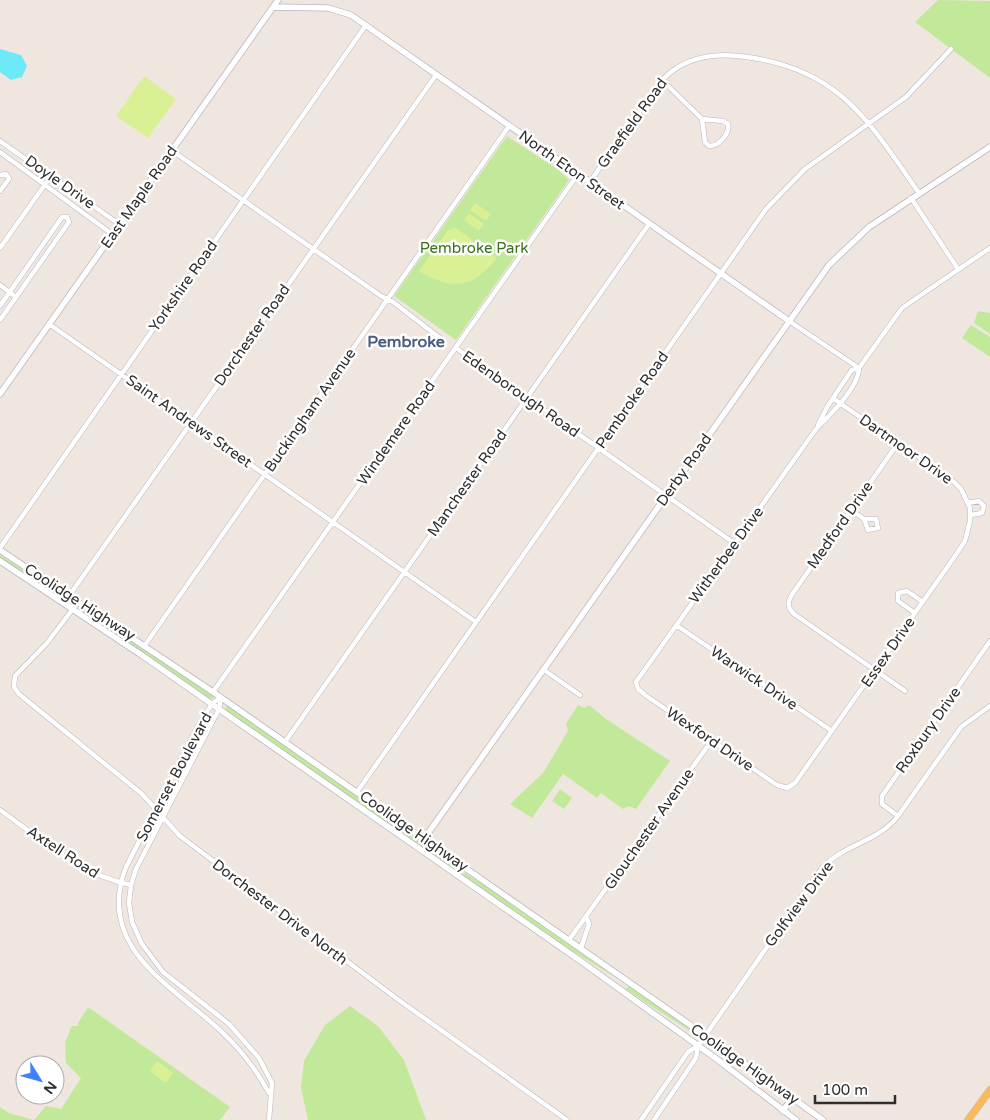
<svg xmlns="http://www.w3.org/2000/svg" width="990" height="1120" font-family="'Varela Round',sans-serif">
  <rect width="100%" height="100%" fill="#f0e6e0"/>
  <path fill="#c2e99a" d="M938,0L990,1V78L915,22Z
    M507,136L560,171L569,180L456,340L394,296Z
    M978,311L990,313V334L974,323Z
    M971,325L990,337V357L962,338Z
    M0,555L71,601L72,604L67,605L0,558Z
    M81,607L213,695L214,698L209,699L77,611Z
    M578,705L584,708L589,705L606,719L670,761L636,809L629,806L623,809L601,793L597,798L563,774L532,818L510,804L543,773L568,731L566,724Z
    M226,706H228L456,865L453,868L226,711Z
    M560,789L572,798L564,809L552,801Z
    M465,873L515,905L620,980L564,946L462,874Z
    M629,986L692,1030L691,1032C669,1017 647,1004 626,989Z
    M350,1006L378,1026L404,1060L426,1120H308L301,1088L304,1061L325,1025Z
    M88,1007L230,1107L220,1120H0V1107L9,1113L34,1120L46,1106L61,1109L81,1078L66,1063L65,1042L72,1026H78V1023Z"/>
  <path fill="#d9f095" d="M144,76L176,99L148,138L116,116Z
    M475,203L491,214L486,221L470,210Z
    M469,213L484,224L479,231L464,220Z
    M456,228L497,258C472,289 453,291 419,271L448,230Z
    M157,1061L173,1073L166,1083L150,1071Z"/>
  <path fill="#6ee9f7" d="M0,49L21,55L27,66L22,77L11,80L0,72Z"/>
  <g fill="none" stroke-linecap="round" stroke-linejoin="round">
    <defs>
      <path id="street" d="M662,80L702,119L723,121L728,124C730,134 719,146 709,146L705,142L702,119
        M0,141L119,224
        M171,150L381,296L393,302L440,338
        M0,152L112,234
        M0,175L6,174L9,179L0,191
        M590,182C605,160 620,138 635,117C646,101 656,84 671,72C693,55 720,53 747,57C841,70 869,122 919,193
        M911,198L958,269
        M0,248L51,176
        M0,285L16,297
        M0,306L62,217H67L69,222L0,320
        M789,321L859,368
        M49,324L476,622
        M456,348L734,543
        M833,398L844,406L952,480L961,489L970,508V521L965,541L953,559L795,783L787,788L777,785L645,695L638,689L636,682L816,429C830,415 859,387 859,368
        M818,425L827,407L849,374L852,370L859,368L902,308L990,248
        M898,443L793,593C787,602 787,607 794,614L905,691
        M968,503L979,501L984,506L982,513L971,515
        M851,510L864,519H876L878,528L868,530L864,519
        M0,548L366,25
        M69,596L436,75
        M78,602L47,643L15,676L14,687L19,694L142,794L180,836L396,998L567,1120
        M915,613L898,601V593L907,591L923,602
        M676,625L832,731
        M145,645L509,126
        M544,670L580,695
        M213,692L578,174
        M221,697L219,709L136,869L131,885L129,903L132,922L142,944L163,972L229,1024L259,1058L272,1083L269,1120
        M221,697L212,704L198,726L126,867C94,949 175,987 223,1033C242,1051 257,1071 269,1093
        M285,742L649,224
        M357,792L766,209L805,169L906,97L951,49
        M0,810C43,840 78,874 131,885
        M898,816L882,804V796L990,641
        M569,940L712,740
        M581,948L589,924L586,917
        M641,1120L688,1052L698,1046L712,1026L822,868C844,844 878,842 898,816L961,727L990,706
        M654,1120L696,1058L698,1046"/>
      <path id="secondary" d="M274,7L328,8L351,15L789,321
        M0,394L278,0
        M0,550L213,692L716,1043L823,1120
        M0,561L140,654L582,962L718,1060L796,1120
        M424,839L829,265L869,227L990,147
        M783,1111L789,1102L798,1101"/>
      <path id="primary" d="M968,1120L990,1090"/>
    </defs>
    <use href="#street" stroke="#b4b8c2" stroke-width="5.5"/>
    <use href="#secondary" stroke="#b4b8c2" stroke-width="7"/>
    <use href="#primary" stroke="#c4c4c4" stroke-width="8"/>
    <use href="#street" stroke="#fff" stroke-width="4.5"/>
    <use href="#secondary" stroke="#fff" stroke-width="5.5"/>
    <use href="#primary" stroke="#faba5b" stroke-width="7"/>
  </g>
  <g text-anchor="middle" dominant-baseline="central" stroke-width="5" stroke-linejoin="round" paint-order="stroke">
    <g font-size="15" fill="#2e2e2e" stroke="#fff">
      <text transform="translate(632 123) rotate(-54)">Graefield Road</text>
      <text transform="translate(572 170) rotate(35)">North Eton Street</text>
      <text transform="translate(60 182) rotate(35)">Doyle Drive</text>
      <text transform="translate(139 197) rotate(-55)">East Maple Road</text>
      <text transform="translate(183 286) rotate(-55)">Yorkshire Road</text>
      <text transform="translate(252 335) rotate(-55)">Dorchester Road</text>
      <text transform="translate(521 394) rotate(35)">Edenborough Road</text>
      <text transform="translate(632 400) rotate(-55)">Pembroke Road</text>
      <text transform="translate(310 410) rotate(-55)">Buckingham Avenue</text>
      <text transform="translate(189 421) rotate(35)">Saint Andrews Street</text>
      <text transform="translate(396 433) rotate(-55)">Windemere Road</text>
      <text transform="translate(906 449) rotate(35)">Dartmoor Drive</text>
      <text transform="translate(684 470) rotate(-55)">Derby Road</text>
      <text transform="translate(467 483) rotate(-55)">Manchester Road</text>
      <text transform="translate(840 525) rotate(-55)">Medford Drive</text>
      <text transform="translate(726 555) rotate(-54)">Witherbee Drive</text>
      <text transform="translate(80 602) rotate(33)">Coolidge Highway</text>
      <text transform="translate(888 652) rotate(-55)">Essex Drive</text>
      <text transform="translate(754 678) rotate(34)">Warwick Drive</text>
      <text transform="translate(928 730) rotate(-55)">Roxbury Drive</text>
      <text transform="translate(710 739) rotate(34)">Wexford Drive</text>
      <text transform="translate(174 777) rotate(-62)">Somerset Boulevard</text>
      <text transform="translate(649 829) rotate(-55)">Glouchester Avenue</text>
      <text transform="translate(414 831) rotate(35)">Coolidge Highway</text>
      <text transform="translate(63 852) rotate(33)">Axtell Road</text>
      <text transform="translate(799 904) rotate(-53)">Golfview Drive</text>
      <text transform="translate(280 912) rotate(37)">Dorchester Drive North</text>
      <text transform="translate(745 1064) rotate(35)">Coolidge Highway</text>
    </g>
    <g font-size="15" fill="#397216" stroke="#fff">
      <text x="474" y="248">Pembroke Park</text>
    </g>
    <g font-size="16" font-weight="bold" fill="#4a5e83" stroke="#fff">
      <text x="406" y="342">Pembroke</text>
    </g>
  </g>
  <g transform="translate(40 1080) rotate(127)"><circle r="24" fill="#ffffff" stroke="#ababab"/>
  <path d="M0-4L9 19L0 12L-9 19Z" fill="#3e82ff"/>
  <text y="-8" font-size="14" font-weight="bold" text-anchor="middle" fill="#2e2e2e">N</text>
  </g>
  <path d="M815 1095v8h80v-8" fill="none" stroke="#2e2e2e" stroke-width="2.5"/>
  <text x="822" y="1095" font-size="15" fill="#2e2e2e" stroke="#ffffff" stroke-width="4" paint-order="stroke">100 m</text>
</svg>
